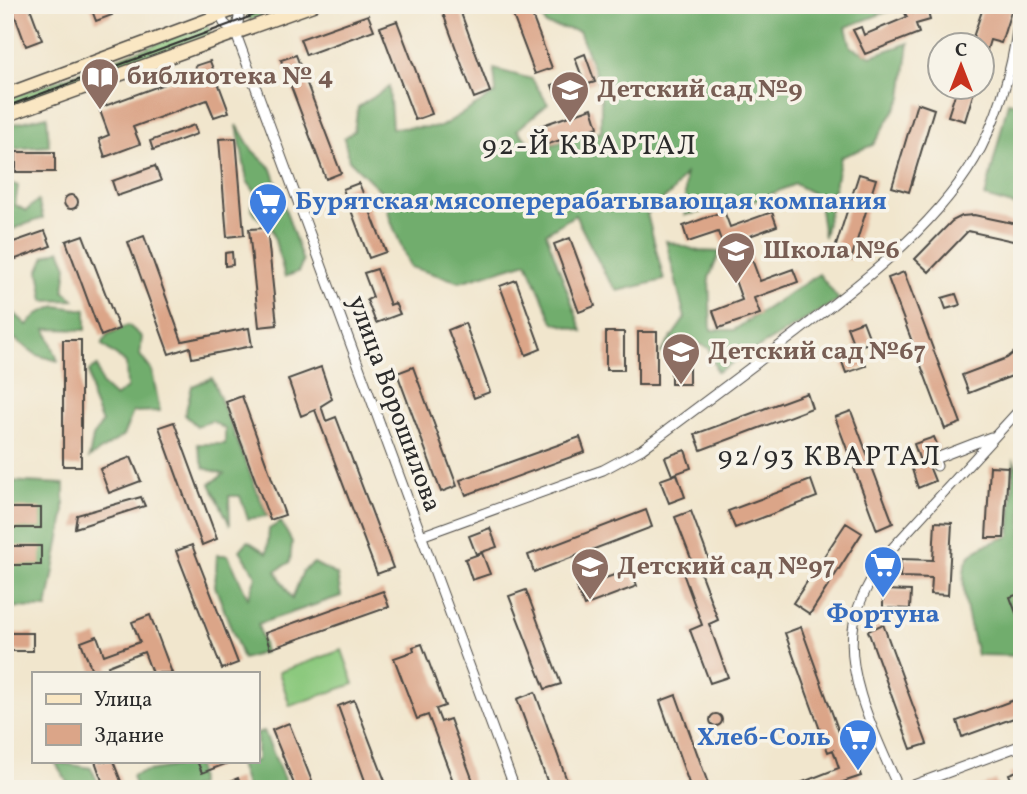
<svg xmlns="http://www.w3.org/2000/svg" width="1027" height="794" font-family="Vollkorn,serif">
  <rect width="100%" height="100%" fill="#f7f3e8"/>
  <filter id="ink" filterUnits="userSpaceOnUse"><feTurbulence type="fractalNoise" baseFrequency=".0143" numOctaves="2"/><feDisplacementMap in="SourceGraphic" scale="14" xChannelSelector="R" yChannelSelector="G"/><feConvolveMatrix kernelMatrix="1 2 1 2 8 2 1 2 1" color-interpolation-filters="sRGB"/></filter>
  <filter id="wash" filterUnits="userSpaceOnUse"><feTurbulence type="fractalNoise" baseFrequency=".00686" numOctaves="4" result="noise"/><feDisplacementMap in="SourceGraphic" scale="28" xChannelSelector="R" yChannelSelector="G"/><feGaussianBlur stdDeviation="1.57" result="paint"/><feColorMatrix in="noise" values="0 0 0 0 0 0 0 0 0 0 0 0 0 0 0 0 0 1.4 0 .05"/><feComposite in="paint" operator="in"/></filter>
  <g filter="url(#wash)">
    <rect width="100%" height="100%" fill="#f1e6cd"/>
    <path fill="#8cc97e" stroke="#5c7a54" stroke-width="2" d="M266,5H290L250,20L247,12Z
      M207,25L211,34L5,110V100Z
      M342,650L354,684L290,706L279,672Z"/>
    <path fill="#71ad6d" stroke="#4e6c4c" stroke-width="2" d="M539,5H905L846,27L851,47L871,56L909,43L902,98L894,111L873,145L841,157L824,237L818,196L795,184L752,202L685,215V174L673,191L647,214L664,280L618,291L606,276L575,215L546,233L582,331L553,322L527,262L460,282L410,267L390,219L385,195L349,160L344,138L354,131L358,107L389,87L392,128L440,127L496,93L494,69L532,79L548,104L517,130L535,149L601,132V89L579,31L546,25Z
      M1008,102L1022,105L1017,130L1022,141V208L985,197Z
      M47,116L49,146L11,149V169L5,171V126Z
      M237,125L252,150L272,169L303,262L298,272L285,277L271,226L258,218L251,207L255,192L247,181Z
      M5,181L18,186L15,205L26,211L38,200L43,218L5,232Z
      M666,241L699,251L720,252L709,278L711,330H734L819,274L839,300L717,372L709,348L685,338L660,354L685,318Z
      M60,250L67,266L64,291L75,300L44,301L39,270L45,256Z
      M56,306L86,310V330L46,329L58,361L37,355L5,332V312L14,313L27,325L38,314Z
      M128,325L142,337L140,355L152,371L160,411L133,412L123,436L89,458L93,437L102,423L92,399L89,371L97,366L102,385L115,397L127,388L126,363L102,345L107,335Z
      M212,378L267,516L248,519L240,496H229L230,525L210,484L224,474L204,468L197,444H225V429L212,421L197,426L185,415L192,386Z
      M1014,461L1022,476V656L977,655C972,631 954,575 970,556C979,545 997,541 1010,536Z
      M5,481L64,484V516L47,608L5,607Z
      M281,522L292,542L290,562L276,571L292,599L303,571L314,563L337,575L341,596L258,624L265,652L243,659L215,586L217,555H228L248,598L256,576L240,550L248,541L267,553L269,529Z
      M264,731L288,789H247L238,761H257V733Z
      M191,761H197L199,785L189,789H136L132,776C149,767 169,771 191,761Z
      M55,762L91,768L101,789H66L68,783Z"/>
    <g id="blocks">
      <path fill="#dba588" d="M11,5H29L42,40L26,46Z
        M90,5H108L112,15L96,21Z
        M440,5H458L490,92L474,98Z
        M509,5H528L552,68L535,74Z
        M984,5L999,10L1001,5H1013L1001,43L990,40L983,63L982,46H970Z
        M912,8L914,13L927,9L930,20L916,24L919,33L865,54L853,30L861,27L864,35L907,17L904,11Z
        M368,15L374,30L306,55L300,39Z
        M397,21L432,114L415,120L380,27Z
        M585,54L595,82L585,85L575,58Z
        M296,55L341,173L326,179L281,60Z
        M210,61L229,112L214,117L207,100L133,127L140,144L105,157L99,139L109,135L99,108L197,72L195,66Z
        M561,82L565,93L556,96L552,85Z
        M957,88H975L965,121L948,116Z
        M917,103L934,109L909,192L892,187Z
        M592,108L598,127L543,146L537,127Z
        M194,125L197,134L153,150L150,141Z
        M236,138L244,235L227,237L219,139Z
        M16,152H55V172H16Z
        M155,166L161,181L117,196L112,181Z
        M859,174L876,179L851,260L833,255Z
        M359,183L386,252L369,258L343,189Z
        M64 202a7 7 0 1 1 14 0a7 7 0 1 1-14 0Z
        M724,211L730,227L772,212L777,226L744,238L760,281L793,269L798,282L754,298L760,314L719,328L713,311L742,300L718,232L688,242L683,226Z
        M974,215L1022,225V243L968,231L929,272L915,259L952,221L962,216Z
        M267,228L277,325L259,327L249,229Z
        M45,231L51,246L5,263V245Z
        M83,235L119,329L101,336L66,241Z
        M144,236L182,341L249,328L252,346L192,358L190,347L169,354L128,242Z
        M570,238L595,306L579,312L554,244Z
        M232,252L233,265L225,266V253Z
        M377,269L390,305L395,303L400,314L376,323L367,300L373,297L364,273Z
        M904,272L961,423L945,429L888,278Z
        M516,280L541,349L526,355L500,286Z
        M956,294L960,305L946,309L942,298Z
        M863,321L871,342L855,348L847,327Z
        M465,323L490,392L474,398L448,330Z
        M606,332H624V370H606Z
        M638,332H657V385H638Z
        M63,340H81V466H63Z
        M1022,346V372L969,393L962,375L1007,358Z
        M671,347H689V384H671Z
        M860,349L866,366L846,373L840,356Z
        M321,367L332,399L321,406L326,421L336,417L393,568L377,574L315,410L301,416L288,379Z
        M413,367L457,486L441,492L397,373Z
        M807,393L812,408L701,450L695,434Z
        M242,396L285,515L270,520L226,402Z
        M851,411L893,523L877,530L835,417Z
        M174,422L217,539L202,545L159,427Z
        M580,437L585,452L466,495L460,480Z
        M934,437L939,449L920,461L914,444Z
        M685,450L691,468L672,475L665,457Z
        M131,457L141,481L109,493L100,469Z
        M927,461L935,481L918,488L911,466Z
        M990,466L1008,467L1004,538H986Z
        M677,474L685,497L669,503L660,480Z
        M811,480L817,497L735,528L728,511Z
        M141,497L145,506L75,528L77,515Z
        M7,508H41V528H7Z
        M646,510L652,527L534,572L528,555Z
        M691,511L711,565L699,569L718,620L709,624L728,677L710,683L690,630L702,625L683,573L695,569L675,517Z
        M935,522L952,523L948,595L931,594L932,578L900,577L901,559L933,560Z
        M846,523L862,533L810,614L793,603Z
        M490,528L497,547L476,554L469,536Z
        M192,545L238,663L222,669L176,551Z
        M5,546H41V565H5Z
        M482,553L490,574L472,580L465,559Z
        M631,569L637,586L584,606L577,588Z
        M526,590L561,684L545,689L509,596Z
        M883,590L911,591L910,609L883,608Z
        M383,591L389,607L270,649L265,633Z
        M1022,593V626H1021L1010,597Z
        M150,615L172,673H152L144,652L108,666L110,673H93L81,642L97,636L104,655L140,642L132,622Z
        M883,624L927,744L911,749L868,631Z
        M801,627L844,746L850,744L861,776L831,786L832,789H785L839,768L833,750L828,752L785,633Z
        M5,633H33V651H5Z
        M422,644L445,706L436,709L441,722L450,719L476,789H456L428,715L417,719L394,658L414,651L413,647Z
        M535,692L570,789H550L517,699Z
        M676,695L710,789H691L660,701Z
        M1022,697V715L962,737L957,721Z
        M354,700L388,789H368L338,706Z
        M710 720a6 6 0 1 1 12 0a6 6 0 1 1-12 0Z
        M289,723L315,789H296L272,730Z
        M95,761H113L124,789H105Z
        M197,761H233L202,773Z
        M1022,769V786L1015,789L1009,774Z
        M238,778L242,789H213V788Z
        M995,780L999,789H975V788Z"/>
    </g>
  </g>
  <g filter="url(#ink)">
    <use href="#blocks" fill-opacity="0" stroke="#494743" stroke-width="2"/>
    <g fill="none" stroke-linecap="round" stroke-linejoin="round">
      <defs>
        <path id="minor" d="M215,5L224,23L236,34L515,789
          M236,34L239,17L236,5
          M937,466L934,459L991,437
          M421,536L603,470L642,449C693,411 744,373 795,334C861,283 941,224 981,148C1003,104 1016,53 1020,5
          M899,789C878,740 844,678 854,623C859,598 873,576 886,555L1022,407
          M903,789L1022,745"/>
        <path id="secondary" d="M5,95L247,5
          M5,116L313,5"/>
      </defs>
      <use href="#minor" stroke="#494743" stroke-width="11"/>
      <use href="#secondary" stroke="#494743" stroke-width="15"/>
      <use href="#minor" stroke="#fff" stroke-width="9"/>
      <use href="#secondary" stroke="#fae7c3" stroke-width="12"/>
      <path stroke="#2b2b2b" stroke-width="2" d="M5,107L282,5"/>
    </g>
  </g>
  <defs>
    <symbol id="library-pin" viewBox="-11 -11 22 30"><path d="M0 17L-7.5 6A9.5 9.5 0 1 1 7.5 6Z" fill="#8d6e63" stroke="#f7f3e8"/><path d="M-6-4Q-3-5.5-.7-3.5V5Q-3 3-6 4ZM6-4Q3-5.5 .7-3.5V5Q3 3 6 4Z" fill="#fff"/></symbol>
    <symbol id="school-pin" viewBox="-11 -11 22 30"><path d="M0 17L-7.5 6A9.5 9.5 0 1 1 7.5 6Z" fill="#8d6e63" stroke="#f7f3e8"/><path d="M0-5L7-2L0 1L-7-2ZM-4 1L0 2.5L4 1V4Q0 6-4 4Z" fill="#fff"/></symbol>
    <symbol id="supermarket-pin" viewBox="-11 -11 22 30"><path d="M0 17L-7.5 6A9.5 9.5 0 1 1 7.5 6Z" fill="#3f7fe0" stroke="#f7f3e8"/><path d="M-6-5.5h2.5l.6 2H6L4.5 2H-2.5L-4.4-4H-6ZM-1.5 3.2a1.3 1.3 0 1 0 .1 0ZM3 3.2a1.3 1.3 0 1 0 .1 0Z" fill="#fff"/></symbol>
  </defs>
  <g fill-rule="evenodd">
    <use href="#library-pin" x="78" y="55" width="44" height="60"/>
    <use href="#school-pin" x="548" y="68" width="44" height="60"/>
    <use href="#supermarket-pin" x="246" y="180" width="44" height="60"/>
    <use href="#school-pin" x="714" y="229" width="44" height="60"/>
    <use href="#school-pin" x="659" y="330" width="44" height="60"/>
    <use href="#supermarket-pin" x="861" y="543" width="44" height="60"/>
    <use href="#school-pin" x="568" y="545" width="44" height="60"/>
    <use href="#supermarket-pin" x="836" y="716" width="44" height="60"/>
  </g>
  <g text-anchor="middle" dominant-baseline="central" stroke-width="7" stroke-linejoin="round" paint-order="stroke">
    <g font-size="26" font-weight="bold" fill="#785e54" stroke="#f7f3e8" text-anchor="start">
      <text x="127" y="77">библиотека № 4</text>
      <text x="597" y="90">Детский сад №9</text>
      <text x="763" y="251">Школа №6</text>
      <text x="708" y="352">Детский сад №67</text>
      <text x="617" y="567">Детский сад №97</text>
    </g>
    <g font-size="26" font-weight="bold" fill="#366cbe" stroke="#f7f3e8" text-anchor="start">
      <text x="295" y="202">Бурятская мясоперерабатывающая компания</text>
      <text x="883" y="615" text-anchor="middle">Фортуна</text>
      <text x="831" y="738" text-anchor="end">Хлеб-Соль</text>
    </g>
    <g font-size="26" fill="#2b2b2b" stroke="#f7f3e8">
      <text transform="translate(394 404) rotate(70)">улица Ворошилова</text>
    </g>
    <g font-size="28" letter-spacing="2" fill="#2b2b2b" stroke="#f7f3e8">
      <text x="590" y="146">92-Й КВАРТАЛ</text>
      <text x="830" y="457">92/93 КВАРТАЛ</text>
    </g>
  </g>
  <rect width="1027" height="794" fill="none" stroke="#f7f3e8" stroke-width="28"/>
  <rect x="32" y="672" width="228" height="91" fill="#f7f3e8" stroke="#a5a39c" stroke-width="2"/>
  <rect x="46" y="694" width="35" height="10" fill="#fae7c3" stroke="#a5a39c" stroke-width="2"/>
  <text x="94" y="706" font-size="21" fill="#2b2b2b">Улица</text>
  <rect x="46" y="724" width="35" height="21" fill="#dba588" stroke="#a5a39c" stroke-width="2"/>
  <text x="94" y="742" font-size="21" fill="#2b2b2b">Здание</text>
  <g transform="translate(961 66)"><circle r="33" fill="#f7f3e8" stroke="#a5a39c" stroke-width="2"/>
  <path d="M0-5L12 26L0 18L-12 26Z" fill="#c8321e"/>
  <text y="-10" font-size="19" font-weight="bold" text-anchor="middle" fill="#2b2b2b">С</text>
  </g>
</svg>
